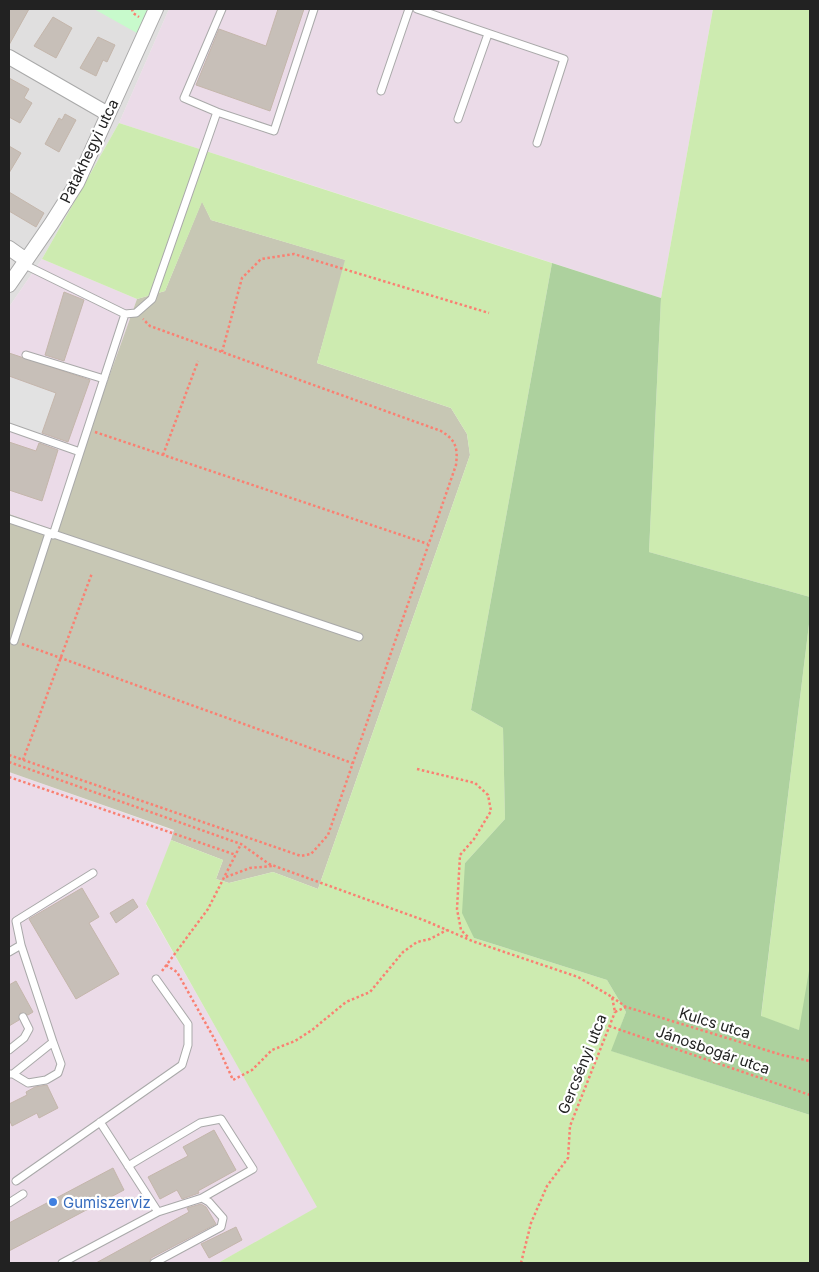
<svg xmlns="http://www.w3.org/2000/svg" width="819" height="1272" font-family="Inter,sans-serif">
  <rect width="100%" height="100%" fill="#f2efe9"/>
  <path fill="#e0dfdf" d="M9,9H169L119,123L42,259L9,307Z"/>
  <path fill="#ebdbe8" d="M169,9H713L661,298L119,123Z
    M42,259L137,299L54,530L9,514V307Z
    M9,772L175,831L146,905L318,1207L218,1263H9Z"/>
  <path fill="#c7c7b4" d="M202,201L211,220L346,260L317,363L451,408L467,434L470,455L318,889L273,872L229,883L216,879L223,860L171,840L174,830L9,772V514L54,530L137,299L165,291Z"/>
  <path fill="#cdebb0" d="M713,9H810V597L649,552L661,298Z
    M119,123L552,263L471,710L503,728L505,819L465,863L474,938L607,980L626,1012L612,1051L810,1115V1263H218L317,1207L146,904L171,840L223,860L216,879L229,883L273,872L318,889L470,455L467,434L451,408L317,363L345,260L211,220L202,202L165,291L137,299L42,259Z
    M810,616V1034L761,1017Z"/>
  <path fill="#add19e" d="M552,263L661,298L649,552L810,597V616L761,1016L799,1030L810,965V1115L611,1051L626,1012L607,980L474,938L462,913L465,863L505,819L503,728L471,710Z"/>
  <path fill="#c8facc" d="M94,9H156L144,37Z"/>
  <path fill="#e2e2e2" d="M10,377L56,393L40,438L9,427Z"/>
  <path fill="#c7bfb8" stroke="#c4b6ab" d="M9,9H29L9,45Z
    M278,9H304L270,111L196,85L219,29L266,46Z
    M53,17L72,28L56,58L34,46Z
    M98,37L115,45L107,62L103,60L96,76L80,68Z
    M9,78L29,89L24,98L32,103L20,123L9,117Z
    M65,114L76,120L59,152L45,144L59,118L62,120Z
    M9,146L21,153L9,173Z
    M9,192L44,213L36,227L9,211Z
    M64,292L84,300L64,361L45,355Z
    M9,353L90,380L68,442L42,433L56,393L9,376Z
    M9,442L36,451L39,443L58,450L42,501L9,490Z
    M82,888L99,917L89,923L119,974L76,999L29,919Z
    M133,899L138,907L116,923L110,913Z
    M16,981L33,1012L28,1015L20,1013L19,1020L9,1026V985Z
    M47,1085L58,1108L39,1118L37,1113L12,1126L9,1119V1104L27,1095L26,1092L35,1087Z
    M214,1130L236,1170L198,1191L199,1193L182,1199L177,1190L160,1199L148,1177L188,1156L183,1147Z
    M113,1168L124,1190L9,1251V1223Z
    M201,1204L206,1207L216,1224L151,1258L149,1263H96L189,1212L187,1208Z
    M236,1227L242,1240L209,1258L201,1244Z"/>
  <g fill="none" stroke-linecap="round" stroke-linejoin="round">
    <defs>
      <path id="service" d="M417,9L564,59L537,143
        M381,91L409,9
        M217,112L184,98L222,9
        M458,119L488,34
        M23,264L125,314L136,313L152,299L217,112L274,131L314,9
        M26,355L104,379
        M9,427L80,452
        M9,519L359,637
        M53,535L125,314
        M14,641L49,533
        M9,952L21,945
        M9,1050L24,1038L29,1029L23,1017
        M9,1074H13L53,1042L21,945L16,921L93,873
        M13,1074L28,1083L46,1080L58,1073L61,1064L53,1042
        M100,1122L158,1212L202,1198L209,1202L223,1218L221,1227L154,1263
        M128,1166L200,1123L221,1119L253,1169L202,1198
        M16,1181L182,1065L188,1045V1024L156,979
        M9,1203L23,1194
        M62,1263L158,1212"/>
      <path id="minor" d="M9,57L108,114
        M9,248L26,260
        M9,285L51,224L77,183L156,9"/>
    </defs>
    <use href="#service" stroke="#a9a9a9" stroke-width="9"/>
    <use href="#minor" stroke="#a9a9a9" stroke-width="16"/>
    <path stroke="#fa8072" stroke-width="2.5" stroke-dasharray="2.5 2.5" stroke-linecap="butt" d="M132,9L133,13L139,17
      M222,352L242,278L261,259L294,254L489,313
      M95,432L428,544
      M163,455L198,361
      M22,644L352,763
      M9,755L301,856L311,854L328,835L456,465C458,448 456,440 441,431L150,326L143,319
      M23,760L92,573
      M9,762L241,844L269,864L426,921L472,941L578,977L612,997L615,1012
      M417,769L475,783L488,795L491,811L474,839L460,855L457,909L461,930L469,938
      M9,777L236,855
      M226,877L250,868L272,866
      M166,965L177,972L215,1040L233,1080L252,1070L272,1050L295,1041L312,1030L346,1002L370,992L403,952L417,942L430,939L447,930
      M162,971L208,909L241,844
      M612,997L626,1007
      M615,1012L626,1007L633,1009L782,1055L810,1061
      M609,1026L810,1095
      M521,1263L531,1223L547,1186L568,1158L570,1126L615,1012"/>
    <use href="#service" stroke="#fff" stroke-width="7"/>
    <use href="#minor" stroke="#fff" stroke-width="14"/>
  </g>
  <circle fill="#3f7fe0" stroke="#fff" stroke-width="2" cx="53" cy="1202" r="5"/>
  <g text-anchor="middle" dominant-baseline="central" stroke-width="4.5" stroke-linejoin="round" paint-order="stroke">
    <g font-size="15" fill="#222" stroke="#fff">
      <text transform="translate(89 151) rotate(-64)">Patakhegyi utca</text>
      <text transform="translate(715 1023) rotate(17)">Kulcs utca</text>
      <text transform="translate(713 1050) rotate(19)">Jánosbogár utca</text>
      <text transform="translate(582 1064) rotate(-68)">Gercsényi utca</text>
    </g>
    <g font-size="15" fill="#366cbe" stroke="#fff" text-anchor="start">
      <text x="63" y="1202">Gumiszerviz</text>
    </g>
  </g>
  <rect width="819" height="1272" fill="none" stroke="#222222" stroke-width="20"/>
</svg>
